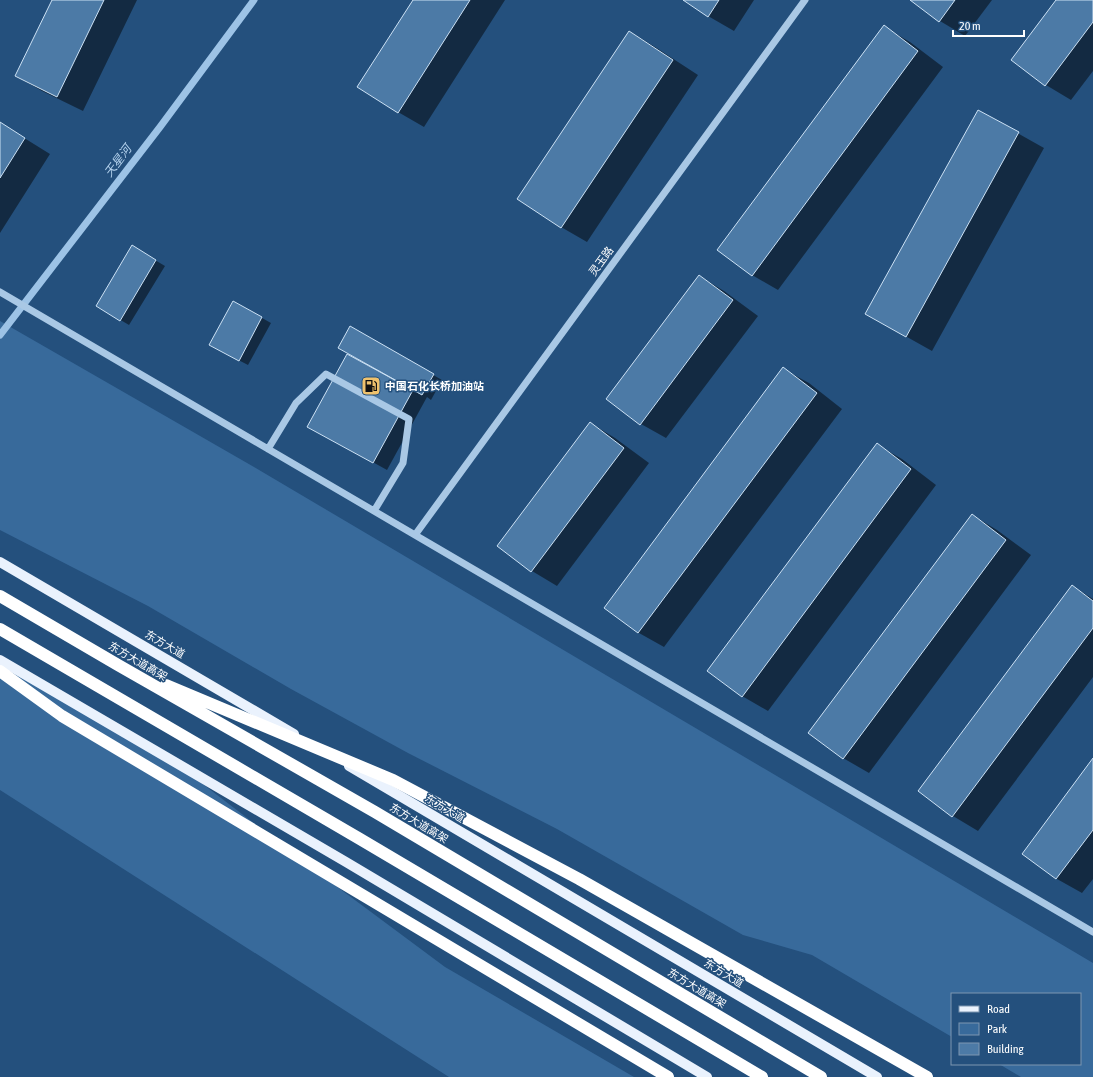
<svg xmlns="http://www.w3.org/2000/svg" width="1093" height="1077" font-family="'Asap Condensed','Noto Sans SC',sans-serif">
  <rect width="100%" height="100%" fill="#24507d"/>
  <path fill="#386a9b" d="M0,321L254,467L1093,963V1077H1021L999,1064H1080V994H952V1037L812,955L743,935L557,829L408,753L291,689L148,606L0,530Z
    M0,660L174,762L332,883L445,967L634,1077H449L0,790Z"/>
  <path fill="#0007" d="M53,0H137L83,111L42,91L16,76Z
    M415,0H505L424,127L398,112Z
    M684,0H754L734,31L708,16Z
    M912,0H992L965,36L940,21Z
    M1057,0H1093V71L1071,100L1046,85L1012,60Z
    M884,27L910,42L943,67L778,290L752,275Z
    M630,32L655,47L698,75L587,242L561,227Z
    M978,111L1044,148L932,351L891,328Z
    M0,123L50,154L0,233Z
    M133,247L165,266L129,325L97,306Z
    M699,276L724,291L758,316L666,438L641,424Z
    M233,302L271,323L248,365L219,350Z
    M350,327L442,380L431,400L427,397L387,470L322,434L408,389L409,387Z
    M783,369L809,383L842,409L664,647L639,633L605,608Z
    M590,423L615,438L649,463L557,586L532,571L498,546Z
    M877,445L902,459L936,485L768,711L742,696Z
    M972,515L997,530L1031,555L869,773L843,758Z
    M1072,586L1093,599V677L978,831L953,816L919,791Z
    M1093,760V879L1082,893L1057,879L1023,854Z"/>
  <g fill="none" stroke-linecap="round" stroke-linejoin="round">
    <path stroke="#9dc3e6" stroke-width="7" d="M0,335L160,127L254,0"/>
  </g>
  <path fill="#4c7aa6" stroke="#cce1f4" d="M52,0H104L57,97L15,76Z
    M413,0H470L398,113L357,87Z
    M683,0H719L708,17Z
    M910,0H955L939,22Z
    M1056,0H1093V22L1045,86L1011,60Z
    M884,25L918,51L752,276L717,250Z
    M629,31L673,60L561,228L517,199Z
    M978,110L1019,132L906,337L865,314Z
    M0,122L25,138L0,178Z
    M132,245L156,260L120,321L96,306Z
    M699,275L733,300L640,425L606,399Z
    M233,301L262,317L239,361L209,345Z
    M350,326L434,374L422,395L338,348Z
    M347,354L413,390L373,463L307,427Z
    M783,367L817,393L638,633L604,608Z
    M590,422L624,448L531,572L497,546Z
    M877,443L911,469L742,697L707,671Z
    M972,514L1006,540L843,759L808,733Z
    M1072,585L1093,601V628L952,817L918,791Z
    M1093,758V830L1056,879L1022,854Z"/>
  <g fill="none" stroke-linecap="round" stroke-linejoin="round">
    <path stroke="#a9c8e5" stroke-width="7" d="M0,292L1093,932
      M268,449L296,403L326,374L409,419L403,463L374,511
      M415,535L805,0"/>
    <path stroke="#eaf2fd" stroke-width="10" d="M0,562L294,734
      M0,660L346,862L707,1077
      M349,766L877,1077"/>
    <path stroke="#fff" stroke-width="12" d="M0,596L118,665L375,812L821,1077
      M0,629L360,839L762,1077
      M0,671L62,716L668,1077
      M166,685L393,780L579,879L927,1077"/>
  </g>
  <defs>
    <symbol id="fuel-square" viewBox="-11 -11 22 22"><rect x="-9" y="-9" width="18" height="18" rx="4" fill="#efc26d" stroke="#24507d"/><path d="M-5.5-6h7V0h2V4h1.3V-2.5L3-4.5l.8-.8L6-3V5H2.5V1h-1V6h-7ZM-4.2-4.7v3.2H.2V-4.7Z" fill="#111"/></symbol>
  </defs>
  <g fill-rule="evenodd">
    <use href="#fuel-square" x="360" y="375" width="22" height="22"/>
  </g>
  <g text-anchor="middle" dominant-baseline="central" stroke-width="3" stroke-linejoin="round" paint-order="stroke">
    <g font-size="11" fill="#fff" stroke="#24507d">
      <text transform="translate(601 261) rotate(-54)">灵玉路</text>
      <text transform="translate(165 644) rotate(30)">东方大道</text>
      <text transform="translate(138 661) rotate(30)">东方大道高架</text>
      <text transform="translate(445 808) rotate(31)">东方大道</text>
      <text transform="translate(419 823) rotate(31)">东方大道高架</text>
      <text transform="translate(724 973) rotate(31)">东方大道</text>
      <text transform="translate(697 988) rotate(31)">东方大道高架</text>
    </g>
    <g font-size="11" font-weight="bold" fill="#fff" stroke="#24507d" text-anchor="start">
      <text x="385" y="386">中国石化长桥加油站</text>
    </g>
    <g font-size="12" font-style="italic" fill="#b4d2ed" stroke="#24507d">
      <text transform="translate(118 161) rotate(-53)">天星河</text>
    </g>
  </g>
  <rect x="951" y="993" width="130" height="72" fill="#24507d" stroke="#7c96b1"/>
  <rect x="959" y="1006" width="20" height="6" fill="#eaf2fd" stroke="#7c96b1"/>
  <text x="987" y="1013" font-size="12" fill="#ffffff">Road</text>
  <rect x="959" y="1023" width="20" height="12" fill="#386a9b" stroke="#7c96b1"/>
  <text x="987" y="1033" font-size="12" fill="#ffffff">Park</text>
  <rect x="959" y="1043" width="20" height="12" fill="#4c7aa6" stroke="#7c96b1"/>
  <text x="987" y="1053" font-size="12" fill="#ffffff">Building</text>
  <path d="M953 30v6h71v-6" fill="none" stroke="#ffffff" stroke-width="2"/>
  <text x="959" y="30" font-size="12" fill="#ffffff" stroke="#24507d" stroke-width="3" paint-order="stroke">20 m</text>
</svg>
